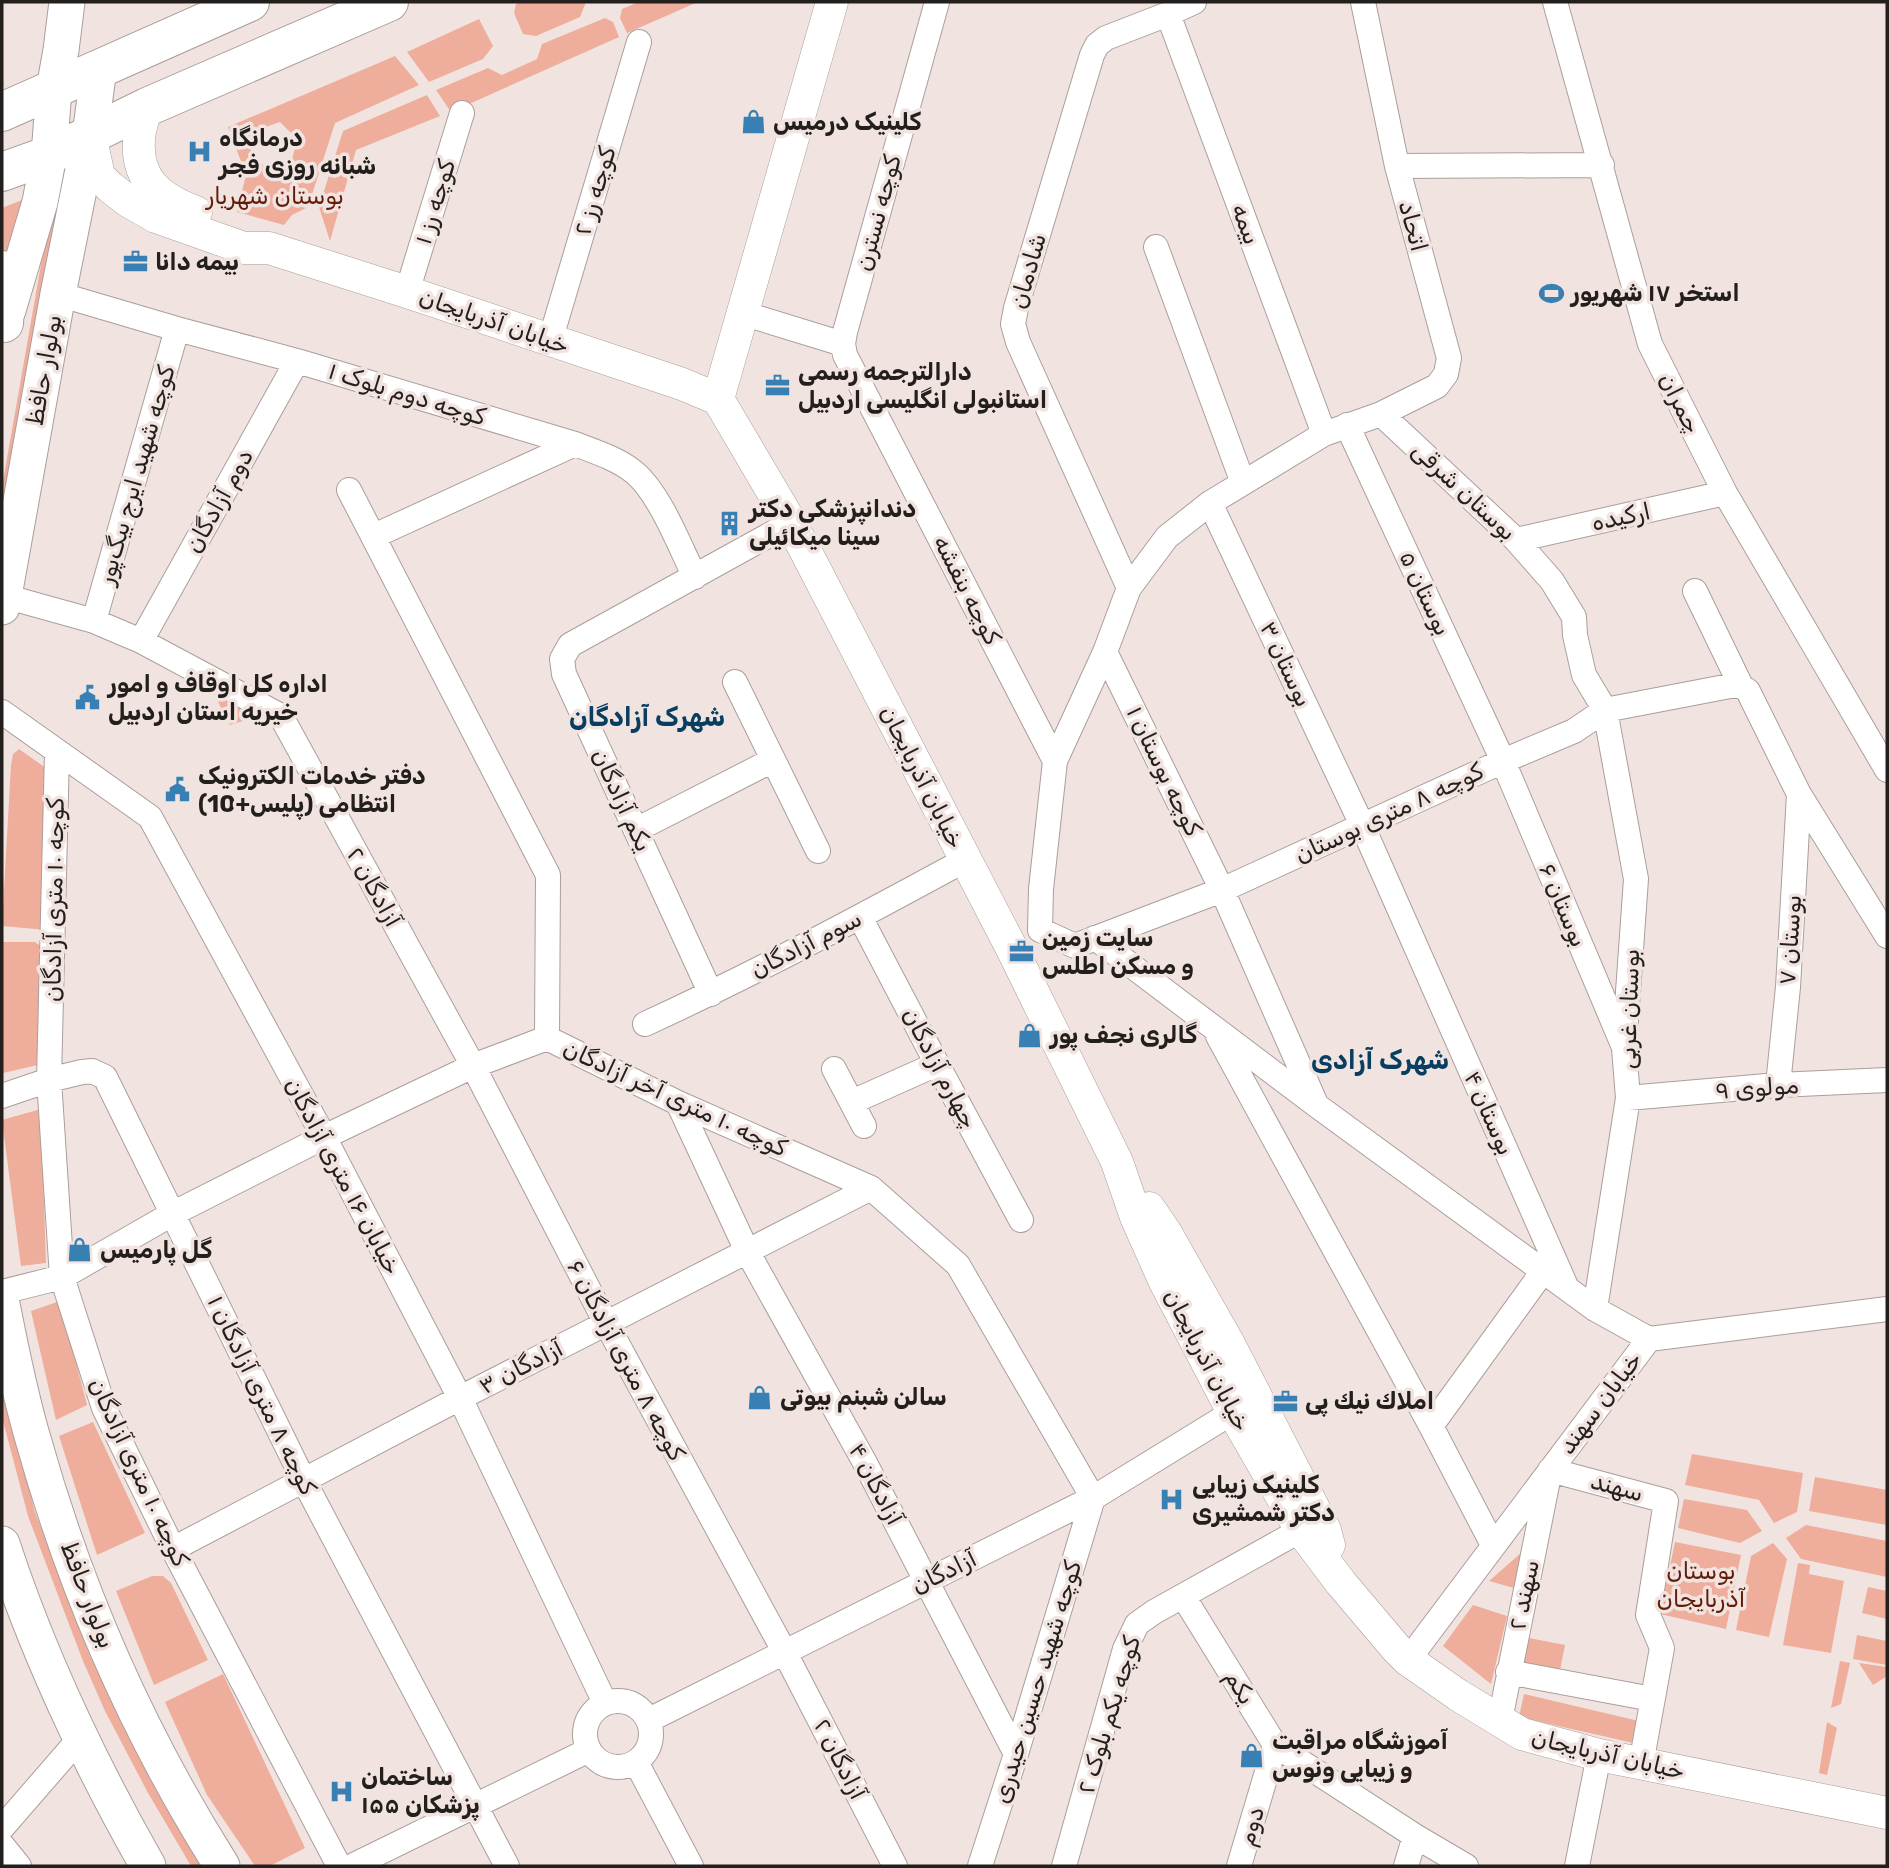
<svg xmlns="http://www.w3.org/2000/svg" width="1889" height="1868" font-family="Rubik,'Noto Naskh Arabic',sans-serif">
  <rect width="100%" height="100%" fill="#f1e4e0"/>
  <path fill="#efad9b" fill-rule="evenodd" d="M520,2H586L580,17L536,36L523,34L514,13L516,4Z
    M639,2H698L627,33L620,18L622,9Z
    M605,18L613,22L619,37L451,112L436,90L488,68L502,75L537,59L542,44Z
    M479,19L493,46L483,59L429,82L407,52Z
    M395,56L419,85L335,123L308,207L292,215L284,225L237,212L246,175L228,127ZM280,122L297,139L291,164L269,171L251,153L257,130Z
    M427,95L440,116L356,150L330,241L319,207L343,131Z
    M22,200L9,257L2,249V208Z
    M56,200L60,202L2,534V487L50,213Z
    M214,694L259,716L230,725Z
    M19,749L50,771L47,930L2,926L11,765L13,754Z
    M2,942H35L45,949L42,1064L3,1073Z
    M41,1109L46,1263L21,1266L2,1120Z
    M60,1301L87,1405L56,1420L31,1311Z
    M2,1379L35,1512L90,1656L155,1788L202,1866H191L148,1793L105,1711L83,1661L28,1516L2,1417Z
    M93,1422L145,1533L97,1555L59,1436Z
    M1692,1454L1803,1473L1797,1512L1774,1523L1759,1500L1685,1485Z
    M1815,1477L1887,1490V1525L1809,1511Z
    M1684,1499L1747,1510L1762,1531L1740,1543L1678,1528Z
    M1806,1525L1887,1541V1577L1801,1559L1786,1538Z
    M1675,1542L1741,1555L1726,1629L1660,1614Z
    M1773,1543L1787,1559L1769,1637L1736,1630L1751,1556Z
    M1521,1553L1514,1588L1489,1581Z
    M1798,1563L1810,1565L1809,1574L1844,1581L1831,1653L1783,1645Z
    M152,1576H163L171,1583L208,1660L154,1685L116,1591Z
    M1868,1587L1887,1591V1619L1862,1613Z
    M1473,1605L1507,1616L1491,1684L1443,1646Z
    M1857,1635L1887,1641V1665L1853,1659Z
    M1529,1638L1565,1645L1559,1675L1520,1665Z
    M1840,1661L1850,1663L1841,1704L1831,1708Z
    M1859,1663L1887,1667V1676L1873,1685Z
    M223,1674L305,1848L270,1866H255L207,1795L165,1702Z
    M1524,1694L1643,1722L1638,1744L1519,1717Z
    M1827,1722L1837,1728L1827,1775L1819,1773Z"/>
  <g fill="none" stroke-linecap="round" stroke-linejoin="round">
    <defs>
      <path id="minor" d="M937,2L845,332L843,344L845,355L1055,761
        M1555,2L1650,344L1725,493L1887,770
        M1168,14L1324,434
        M1397,166L1602,165
        M1156,247L1243,483
        M407,292L462,113
        M58,294L177,329L297,361L575,444C594,451 620,460 635,473C660,494 680,547 695,577
        M742,313L843,344
        M550,341L639,42
        M1381,414L1516,540L1552,581L1574,617L1575,635L1584,675L1605,710L1636,879L1624,1048L1628,1098L1595,1309
        M1347,425L1503,761L1623,1045
        M349,490L548,875L547,1038L678,1103L871,1188L958,1265L1093,1498L1016,1754L980,1866
        M1210,503L1362,825L1566,1286
        M374,536L575,444
        M1516,540L1725,493
        M1129,588L1018,342L1013,324L1016,308L1092,55L1097,45L1106,38L1168,14L1194,2
        M1695,591L1741,686L1748,691L1799,794L1887,936
        M4,596L94,621L141,641L281,716L473,1066L606,1323L784,1651L895,1866
        M94,621L177,329
        M141,641L297,361
        M1105,652L1222,890L1316,1104
        M735,682L818,851
        M2,712L150,817L324,1137L460,1398L605,1703
        M57,752L49,1080L62,1277L104,1408L173,1549L339,1866
        M636,830L773,760
        M860,917L937,1064L1021,1220
        M1040,930L1041,889L1055,761L1105,652L1129,588L1167,537L1210,503L1324,434L1381,414L1437,386L1446,374L1449,358L1397,166L1363,2
        M1040,930L1075,946L1222,890L1503,761L1574,731L1605,710L1730,686H1741
        M1095,938L1316,1105L1595,1309L1649,1339
        M711,994L564,674L562,659L570,645L791,523
        M645,1024C754,974 860,917 965,860
        M1218,1036L1431,1426L1493,1545
        M834,1069L864,1126
        M1778,1085L1788,987L1799,794
        M2,1096L49,1080L82,1072L92,1071L105,1077L304,1481L507,1866
        M1628,1098L1778,1085L1887,1080
        M852,1102L937,1064
        M678,1103L747,1251L864,1461L1016,1754
        M2,1292L62,1277L172,1214L324,1137L473,1066L547,1038
        M1431,1426L1544,1270
        M173,1549L460,1398L871,1188
        M1183,1596L1275,1745L1415,1836L1466,1866
        M1408,1660L1649,1339L1887,1309
        M1508,1672L1652,1699
        M585 1734a33 33 0 1 1 66 0a33 33 0 1 1-66 0Z
        M649,1720L1093,1498L1233,1412
        M1500,1720L1550,1470L1666,1501L1648,1615L1662,1648L1641,1764
        M636,1762L691,1866
        M2,1828L80,1738
        M2,1845L19,1866
        M352,1866L589,1750
        M1064,1866L1125,1649L1137,1624L1154,1612L1301,1530
        M1239,1866L1275,1745
        M1406,1866L1415,1836
        M1577,1866L1599,1755"/>
      <path id="tertiary" d="M147,107C144,117 139,129 139,140C136,181 161,199 196,212
        M90,135L99,176L110,187L128,201L156,217L244,248H269L407,292L682,384L718,399L791,523L1011,947L1117,1162L1136,1217L1165,1282L1233,1412L1301,1530L1341,1583L1396,1648L1408,1660L1458,1695L1522,1734L1599,1755L1887,1813
        M718,399L832,2
        M1149,1208L1166,1233L1230,1346L1325,1530L1329,1545"/>
      <path id="secondary" d="M8,310L40,202L49,155L54,89L61,50L67,2
        M2,607L58,294L90,135L99,68
        M2,1304C11,1350 20,1395 33,1439C75,1589 139,1735 222,1866
        M2,1544C39,1657 90,1764 148,1866"/>
      <path id="primary" d="M2,112L250,2
        M2,172L49,155L147,107L389,2
        M2,270L6,293L4,323"/>
    </defs>
    <use href="#minor" stroke="#aa9e9b" stroke-width="26"/>
    <use href="#tertiary" stroke="#aa9e9b" stroke-width="33"/>
    <use href="#secondary" stroke="#aa9e9b" stroke-width="37"/>
    <use href="#primary" stroke="#aa9e9b" stroke-width="40"/>
    <use href="#minor" stroke="#fff" stroke-width="24"/>
    <use href="#tertiary" stroke="#fff" stroke-width="32"/>
    <use href="#secondary" stroke="#fff" stroke-width="35"/>
    <use href="#primary" stroke="#fff" stroke-width="38"/>
  </g>
  <defs>
    <symbol id="shop-bare" viewBox="-9 -9 18 18"><path d="M-5-2.5h2.3a2.7 3.5 0 0 1 5.4 0H5L5.5 6h-11ZM-1.5-2.5h3a1.5 2.3 0 0 0-3 0Z" fill="#3880b4" stroke="#f1e4e0" stroke-width="2.5" paint-order="stroke"/></symbol>
    <symbol id="hospital-bare" viewBox="-9 -9 18 18"><path d="M-5-5h3v3.5h4V-5h3V5h-3V1.5h-4V5h-3Z" fill="#3880b4" stroke="#f1e4e0" stroke-width="2.5" paint-order="stroke"/></symbol>
    <symbol id="office-bare" viewBox="-9 -9 18 18"><path d="M-6-3h4V-5.5h4V-3h4V5H-6ZM-1-4.5V-3h2v-1.5ZM-6 0V1H6V0Z" fill="#3880b4" stroke="#f1e4e0" stroke-width="2.5" paint-order="stroke"/></symbol>
    <symbol id="stadium-bare" viewBox="-9 -9 18 18"><path d="M0-5a6.5 5 0 1 0 0 10a6.5 5 0 1 0 0-10ZM-3.5-1.8h7v3.6h-7Z" fill="#3880b4" stroke="#f1e4e0" stroke-width="2.5" paint-order="stroke"/></symbol>
    <symbol id="building-bare" viewBox="-9 -9 18 18"><path d="M-4-6H4V6H1V3H-1V6H-4ZM-2.5-4.3h1.7v1.8h-1.7ZM.8-4.3h1.7v1.8H.8ZM-2.5-1h1.7V.8h-1.7ZM.8-1h1.7V.8H.8Z" fill="#3880b4" stroke="#f1e4e0" stroke-width="2.5" paint-order="stroke"/></symbol>
    <symbol id="civic-bare" viewBox="-9 -9 18 18"><path d="M-.6-6.5H3V-4.5H.6V-3L4-1V1h2V6H-6V1h2V-1L-.6-3ZM-1.2 2.5V6h2.4V2.5Z" fill="#3880b4" stroke="#f1e4e0" stroke-width="2.5" paint-order="stroke"/></symbol>
  </defs>
  <g fill-rule="evenodd">
    <use href="#shop-bare" x="736" y="104" width="35" height="35"/>
    <use href="#hospital-bare" x="182" y="134" width="35" height="35"/>
    <use href="#office-bare" x="118" y="244" width="35" height="35"/>
    <use href="#stadium-bare" x="1534" y="276" width="35" height="35"/>
    <use href="#office-bare" x="760" y="368" width="35" height="35"/>
    <use href="#building-bare" x="712" y="506" width="35" height="35"/>
    <use href="#civic-bare" x="70" y="680" width="35" height="35"/>
    <use href="#civic-bare" x="160" y="772" width="35" height="35"/>
    <use href="#office-bare" x="1004" y="934" width="35" height="35"/>
    <use href="#shop-bare" x="1012" y="1018" width="35" height="35"/>
    <use href="#shop-bare" x="62" y="1232" width="35" height="35"/>
    <use href="#shop-bare" x="742" y="1380" width="35" height="35"/>
    <use href="#office-bare" x="1268" y="1384" width="35" height="35"/>
    <use href="#hospital-bare" x="1154" y="1482" width="35" height="35"/>
    <use href="#shop-bare" x="1234" y="1738" width="35" height="35"/>
    <use href="#hospital-bare" x="324" y="1774" width="35" height="35"/>
  </g>
  <g text-anchor="middle" dominant-baseline="central" stroke-width="7" stroke-linejoin="round" paint-order="stroke">
    <g font-size="24" font-weight="bold" fill="#231f1d" stroke="#f1e4e0" text-anchor="start">
      <text x="773" y="122">کلینیک درمیس</text>
      <text x="219" y="138">درمانگاه<tspan x="219" dy="28">شبانه روزی فجر</tspan></text>
      <text x="155" y="262">بیمه دانا</text>
      <text x="1571" y="293">استخر ١٧ شهریور</text>
      <text x="798" y="372">دارالترجمه رسمی<tspan x="798" dy="28">استانبولی انگلیسی اردبیل</tspan></text>
      <text x="749" y="509">دندانپزشکی دکتر<tspan x="749" dy="28">سینا میکائیلی</tspan></text>
      <text x="108" y="684">اداره کل اوقاف و امور<tspan x="108" dy="28">خیریه استان اردبیل</tspan></text>
      <text x="198" y="776">دفتر خدمات الکترونیک<tspan x="198" dy="28">انتظامی (پلیس+10)</tspan></text>
      <text x="1042" y="938">سایت زمین<tspan x="1042" dy="28">و مسکن اطلس</tspan></text>
      <text x="1050" y="1035">گالری نجف پور</text>
      <text x="100" y="1250">گل پارمیس</text>
      <text x="780" y="1397">سالن شبنم بیوتی</text>
      <text x="1305" y="1401">املاك نيك پى</text>
      <text x="1192" y="1485">کلینیک زیبایی<tspan x="1192" dy="28">دکتر شمشیری</tspan></text>
      <text x="1272" y="1741">آموزشگاه مراقبت<tspan x="1272" dy="28">و زیبایی ونوس</tspan></text>
      <text x="361" y="1777">ساختمان<tspan x="361" dy="28">پزشکان ۱۵۵</tspan></text>
    </g>
    <g font-size="24" fill="#231f1d" stroke="#f1e4e0">
      <text transform="translate(595 191) rotate(-73)">کوچه رز ۲</text>
      <text transform="translate(435 202) rotate(-73)">کوچه رز ۱</text>
      <text transform="translate(878 213) rotate(-75)">کوچه نسترن</text>
      <text transform="translate(1246 224) rotate(70)">بیمه</text>
      <text transform="translate(1413 226) rotate(75)">اتحاد</text>
      <text transform="translate(1028 271) rotate(-74)">شادمان</text>
      <text transform="translate(494 321) rotate(19)">خیابان آذربایجان</text>
      <text transform="translate(44 370) rotate(-80)">بولوار حافظ</text>
      <text transform="translate(407 394) rotate(17)">کوچه دوم بلوک ۱</text>
      <text transform="translate(1680 403) rotate(63)">چمران</text>
      <text transform="translate(136 475) rotate(-74)">کوچه شهید ایرج بیگ‌پور</text>
      <text transform="translate(1464 491) rotate(43)">بوستان شرقی</text>
      <text transform="translate(219 501) rotate(-61)">دوم آزادگان</text>
      <text transform="translate(1621 517) rotate(-12)">ارکیده</text>
      <text transform="translate(967 590) rotate(63)">کوچه بنفشه</text>
      <text transform="translate(1425 593) rotate(65)">بوستان ۵</text>
      <text transform="translate(1286 664) rotate(65)">بوستان ۳</text>
      <text transform="translate(1164 771) rotate(64)">کوچه بوستان ۱</text>
      <text transform="translate(922 777) rotate(63)">خیابان آذربایجان</text>
      <text transform="translate(622 800) rotate(65)">یکم آزادگان</text>
      <text transform="translate(1389 813) rotate(-25)">کوچه ۸ متری بوستان</text>
      <text transform="translate(374 887) rotate(61)">آزادگان ۲</text>
      <text transform="translate(54 900) rotate(-89)">کوچه ۱۰ متری آزادگان</text>
      <text transform="translate(1563 905) rotate(67)">بوستان ۶</text>
      <text transform="translate(1790 940) rotate(-86)">بوستان ۷</text>
      <text transform="translate(806 944) rotate(-27)">سوم آزادگان</text>
      <text transform="translate(1629 1009) rotate(-88)">بوستان غربی</text>
      <text transform="translate(940 1068) rotate(62)">چهارم آزادگان</text>
      <text transform="translate(1757 1088) rotate(-4)">مولوی ۹</text>
      <text transform="translate(675 1098) rotate(25)">کوچه ۱۰ متری آخر آزادگان</text>
      <text transform="translate(1489 1113) rotate(66)">بوستان ۴</text>
      <text transform="translate(343 1176) rotate(62)">خیابان ۱۶ متری آزادگان</text>
      <text transform="translate(626 1360) rotate(62)">کوچه ۸ متری آزادگان ۶</text>
      <text transform="translate(1207 1360) rotate(62)">خیابان آذربایجان</text>
      <text transform="translate(521 1367) rotate(-27)">آزادگان ۳</text>
      <text transform="translate(262 1395) rotate(64)">کوچه ۸ متری آزادگان ۱</text>
      <text transform="translate(1600 1403) rotate(-53)">خیابان سهند</text>
      <text transform="translate(139 1472) rotate(65)">کوچه ۱۰ متری آزادگان</text>
      <text transform="translate(876 1484) rotate(62)">آزادگان ۴</text>
      <text transform="translate(1617 1487) rotate(15)">سهند</text>
      <text transform="translate(944 1572) rotate(-26)">آزادگان</text>
      <text transform="translate(88 1595) rotate(69)">بولوار حافظ</text>
      <text transform="translate(1524 1595) rotate(-78)">سهند ۲</text>
      <text transform="translate(1037 1682) rotate(-73)">کوچه شهید حسین حیدری</text>
      <text transform="translate(1240 1687) rotate(59)">یکم</text>
      <text transform="translate(1109 1715) rotate(-73)">کوچه یکم بلوک ۲</text>
      <text transform="translate(1608 1754) rotate(13)">خیابان آذربایجان</text>
      <text transform="translate(840 1759) rotate(63)">آزادگان ۲</text>
      <text transform="translate(1251 1826) rotate(-73)">دوم</text>
    </g>
    <g font-size="24" fill="#611d09" stroke="#f1e4e0">
      <text x="275" y="196">بوستان شهریار</text>
      <text x="1701" y="1571">بوستان<tspan x="1701" dy="28">آذربایجان</tspan></text>
    </g>
    <g font-size="26" font-weight="bold" fill="#083e61" stroke="#f1e4e0">
      <text x="647" y="717">شهرک آزادگان</text>
      <text x="1380" y="1060">شهرک آزادی</text>
    </g>
  </g>
  <rect width="1889" height="1868" fill="none" stroke="#231f1d" stroke-width="7"/>
</svg>
